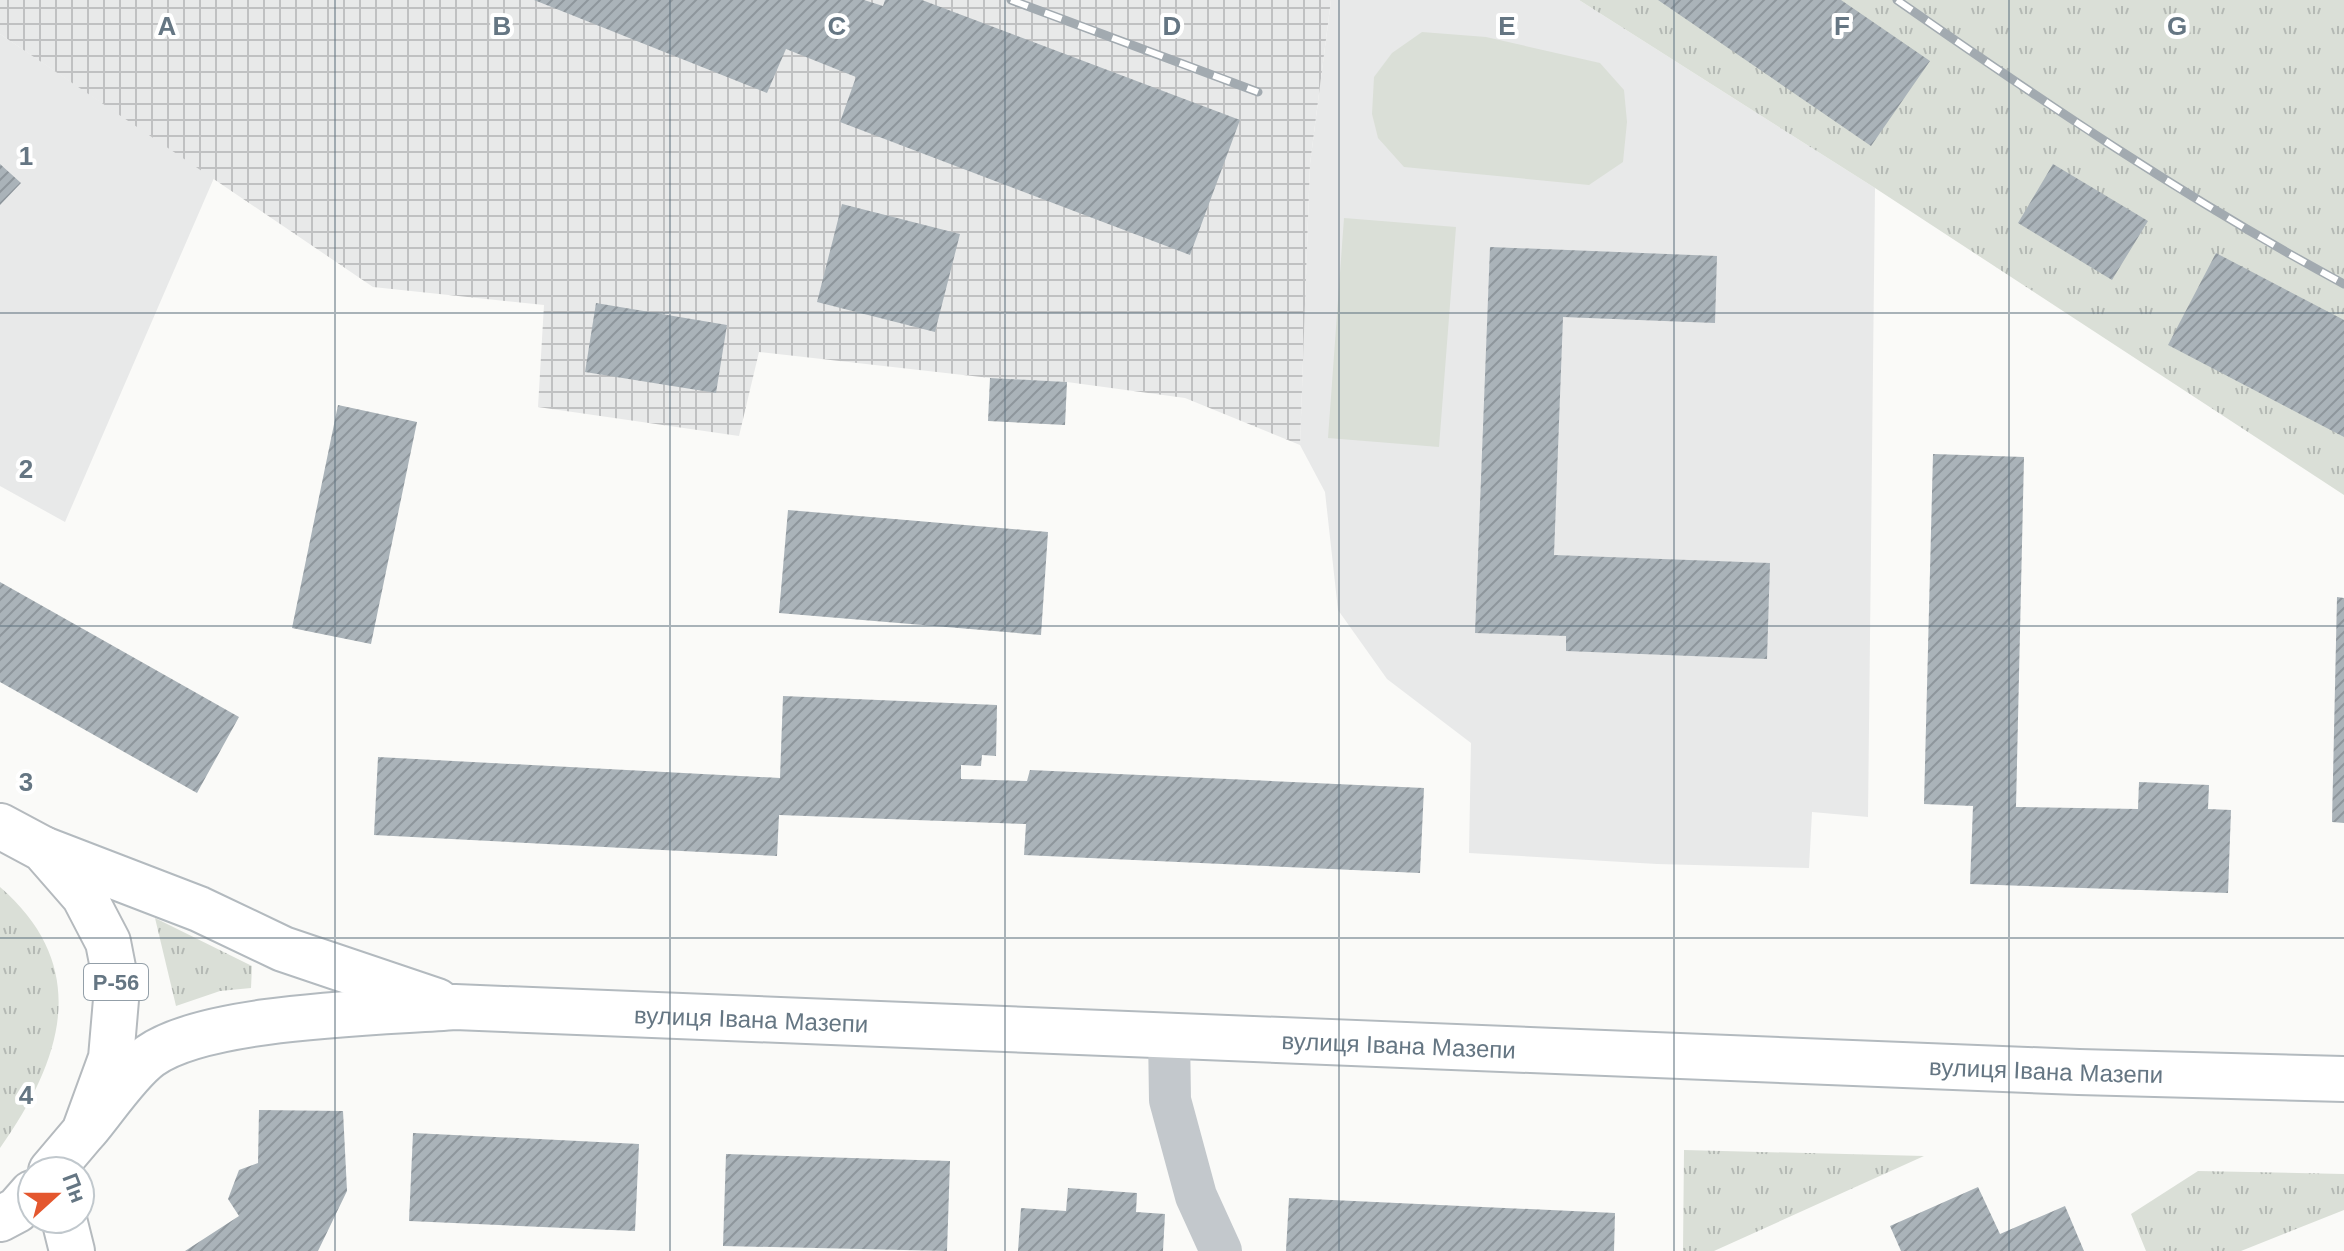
<svg xmlns="http://www.w3.org/2000/svg" width="2344" height="1251" font-family="Helvetica,sans-serif">
  <defs>
    <pattern id="industrial-grid" width="8" height="8" patternUnits="userSpaceOnUse" patternTransform="scale(2)"><rect width="8" height="8" fill="#e8e9e9"/><path d="M0 4h8M4 0v8" fill="none" stroke="#c0c1c2"/></pattern>
    <pattern id="grass-tufts" width="24" height="20" patternUnits="userSpaceOnUse" patternTransform="scale(2)"><rect width="24" height="20" fill="#dadfd7"/><path d="M3 7l-1-3M5 7V3M7 7l1-3M15 17l-1-3M17 17v-4M19 17l1-3" fill="none" stroke="#b4b9b4"/></pattern>
    <pattern id="building-hatch" width="6" height="6" patternUnits="userSpaceOnUse" patternTransform="scale(2)"><rect width="6" height="6" fill="#aab3b9"/><path d="M-1 1l2-2M0 6l6-6M5 7l2-2" fill="none" stroke="#8e969c"/></pattern>
  </defs>
  <rect width="100%" height="100%" fill="#fafaf8"/>
  <path fill="#e8e9e9" d="M1331,0H1579L1875,188L1868,817L1812,812L1809,868L1657,864L1469,853L1471,743L1387,679L1338,610L1325,492L1300,445L1310,164Z
    M0,34L214,178L65,522L0,486Z"/>
  <path fill="url(#industrial-grid)" d="M0,0H1331L1310,164L1300,445L1185,398L1067,382L990,378L759,352L739,436L538,407L544,305L373,287L0,34Z"/>
  <path fill="url(#grass-tufts)" d="M1579,0H2344V495L1875,188Z
    M0,887C92,967 63,1059 0,1148Z
    M155,918L252,966L251,988L220,991L176,1006Z
    M1684,1150L1924,1156L1714,1251H1683Z
    M2198,1171L2344,1174V1210L2241,1251H2146L2131,1214Z"/>
  <path fill="#dadfd7" d="M1422,32L1486,37L1600,63L1624,90L1627,122L1623,162L1589,185L1404,167L1378,138L1372,114L1374,77L1392,53Z
    M1344,218L1456,227L1439,447L1328,438Z"/>
  <path fill="url(#building-hatch)" d="M534,0H864L883,6L885,0H922L1240,120L1190,255L840,122L856,77L786,49L767,93Z
    M1658,0H1841L1930,61L1871,146Z
    M0,164L21,183L0,205Z
    M2053,164L2148,221L2112,280L2018,223Z
    M842,204L960,234L935,332L817,302Z
    M1490,247L1717,256L1715,323L1563,317L1554,555L1770,563L1767,659L1566,651V636L1475,633Z
    M2216,253L2344,320V437L2168,345Z
    M596,303L727,325L716,393L585,372Z
    M990,378L1067,382L1065,425L988,421Z
    M338,405L417,422L371,644L292,628Z
    M1933,454L2024,457L2016,807L2138,809L2139,782L2209,785L2208,809L2231,810L2228,893L1970,884L1973,806L1924,804Z
    M788,510L1048,532L1041,635L779,613Z
    M0,582L239,717L197,793L0,682Z
    M2337,597L2344,598V823L2332,822Z
    M783,696L997,705L996,756L982,755L981,766L961,765V779L1027,781L1030,770L1424,788L1420,873L1024,855L1026,824L779,815L777,856L374,835L378,757L780,778Z
    M259,1110L343,1111L347,1191L318,1251H185L239,1216L228,1199L239,1170L258,1163Z
    M413,1133L639,1144L635,1231L409,1221Z
    M726,1154L950,1161L947,1251L723,1246Z
    M1978,1187L2000,1234L2065,1206L2084,1251H1901L1890,1226Z
    M1068,1188L1137,1193L1136,1212L1165,1214L1163,1251H1018L1021,1208L1066,1211Z
    M1289,1198L1615,1213L1614,1251H1286Z"/>
  <g fill="none" stroke-linecap="round" stroke-linejoin="round">
    <defs>
      <g id="secondary">
        <path d="M43,849L199,909L283,949L437,1001"/>
        <path id="s1" d="M86,1130C104,1109 128,1072 150,1056C208,1015 380,1013 455,1007L2079,1072L2344,1079"/>
      </g>
      <path id="primary" d="M0,826L43,849L84,896L108,942L117,988L111,1058L84,1132L51,1171
        M0,1219L17,1210L32,1193
        M64,1219L72,1251"/>
    </defs>
    <use href="#secondary" stroke="#b3babf" stroke-width="48"/>
    <use href="#primary" stroke="#b5babe" stroke-width="48"/>
    <path stroke="#c3c8cc" stroke-width="42" d="M1169,1035L1170,1100L1196,1196L1221,1251"/>
    <use href="#secondary" stroke="#fff" stroke-width="44"/>
    <use href="#primary" stroke="#fff" stroke-width="44"/>
    <defs>
      <path id="rail" d="M1011,0L1258,92
        M1897,0C2042,101 2188,200 2344,284"/>
    </defs>
    <use href="#rail" stroke="#a2aab0" stroke-width="9"/>
    <use href="#rail" stroke="#fff" stroke-width="6" stroke-dasharray="18" stroke-linecap="butt"/>
  </g>
  <path fill="none" stroke="#657683" stroke-width="2" stroke-opacity="0.55" d="M335,0V1251M670,0V1251M1005,0V1251M1339,0V1251M1674,0V1251M2009,0V1251M0,313H2344M0,626H2344M0,938H2344"/>
  <g text-anchor="middle" dominant-baseline="central" stroke-width="8" stroke-linejoin="round" paint-order="stroke">
    <rect fill="#fff" stroke="#939fa8" stroke-width="2" x="84" y="964" width="64" height="36" rx="6"/>
    <g font-size="22" font-weight="bold" fill="#657683">
      <text x="116" y="982">Р-56</text>
    </g>
    <g font-size="24" fill="#657683" stroke="#fff">
      <text stroke="none"><textPath href="#s1" startOffset="706">вулиця Івана Мазепи</textPath></text>
      <text stroke="none"><textPath href="#s1" startOffset="1354">вулиця Івана Мазепи</textPath></text>
      <text stroke="none"><textPath href="#s1" startOffset="2002">вулиця Івана Мазепи</textPath></text>
    </g>
  </g>
  <g font-size="26" text-anchor="middle" font-weight="bold" fill="#657683" stroke="#fff" stroke-width="8" stroke-linejoin="round" paint-order="stroke">
    <text x="167" y="35">A</text>
    <text x="502" y="35">B</text>
    <text x="837" y="35">C</text>
    <text x="1172" y="35">D</text>
    <text x="1507" y="35">E</text>
    <text x="1842" y="35">F</text>
    <text x="2177" y="35">G</text>
    <text x="26" y="165">1</text>
    <text x="26" y="478">2</text>
    <text x="26" y="791">3</text>
    <text x="26" y="1104">4</text>
  </g>
  <g transform="translate(56 1195) rotate(69)"><circle r="38" fill="#ffffff" stroke="#c1c8cd" stroke-width="2"/>
  <path d="M0-6L14 30L0 20L-14 30Z" fill="#e4572e"/>
  <text y="-12" font-size="22" font-weight="bold" text-anchor="middle" fill="#657683">Пн</text>
  </g>
</svg>
